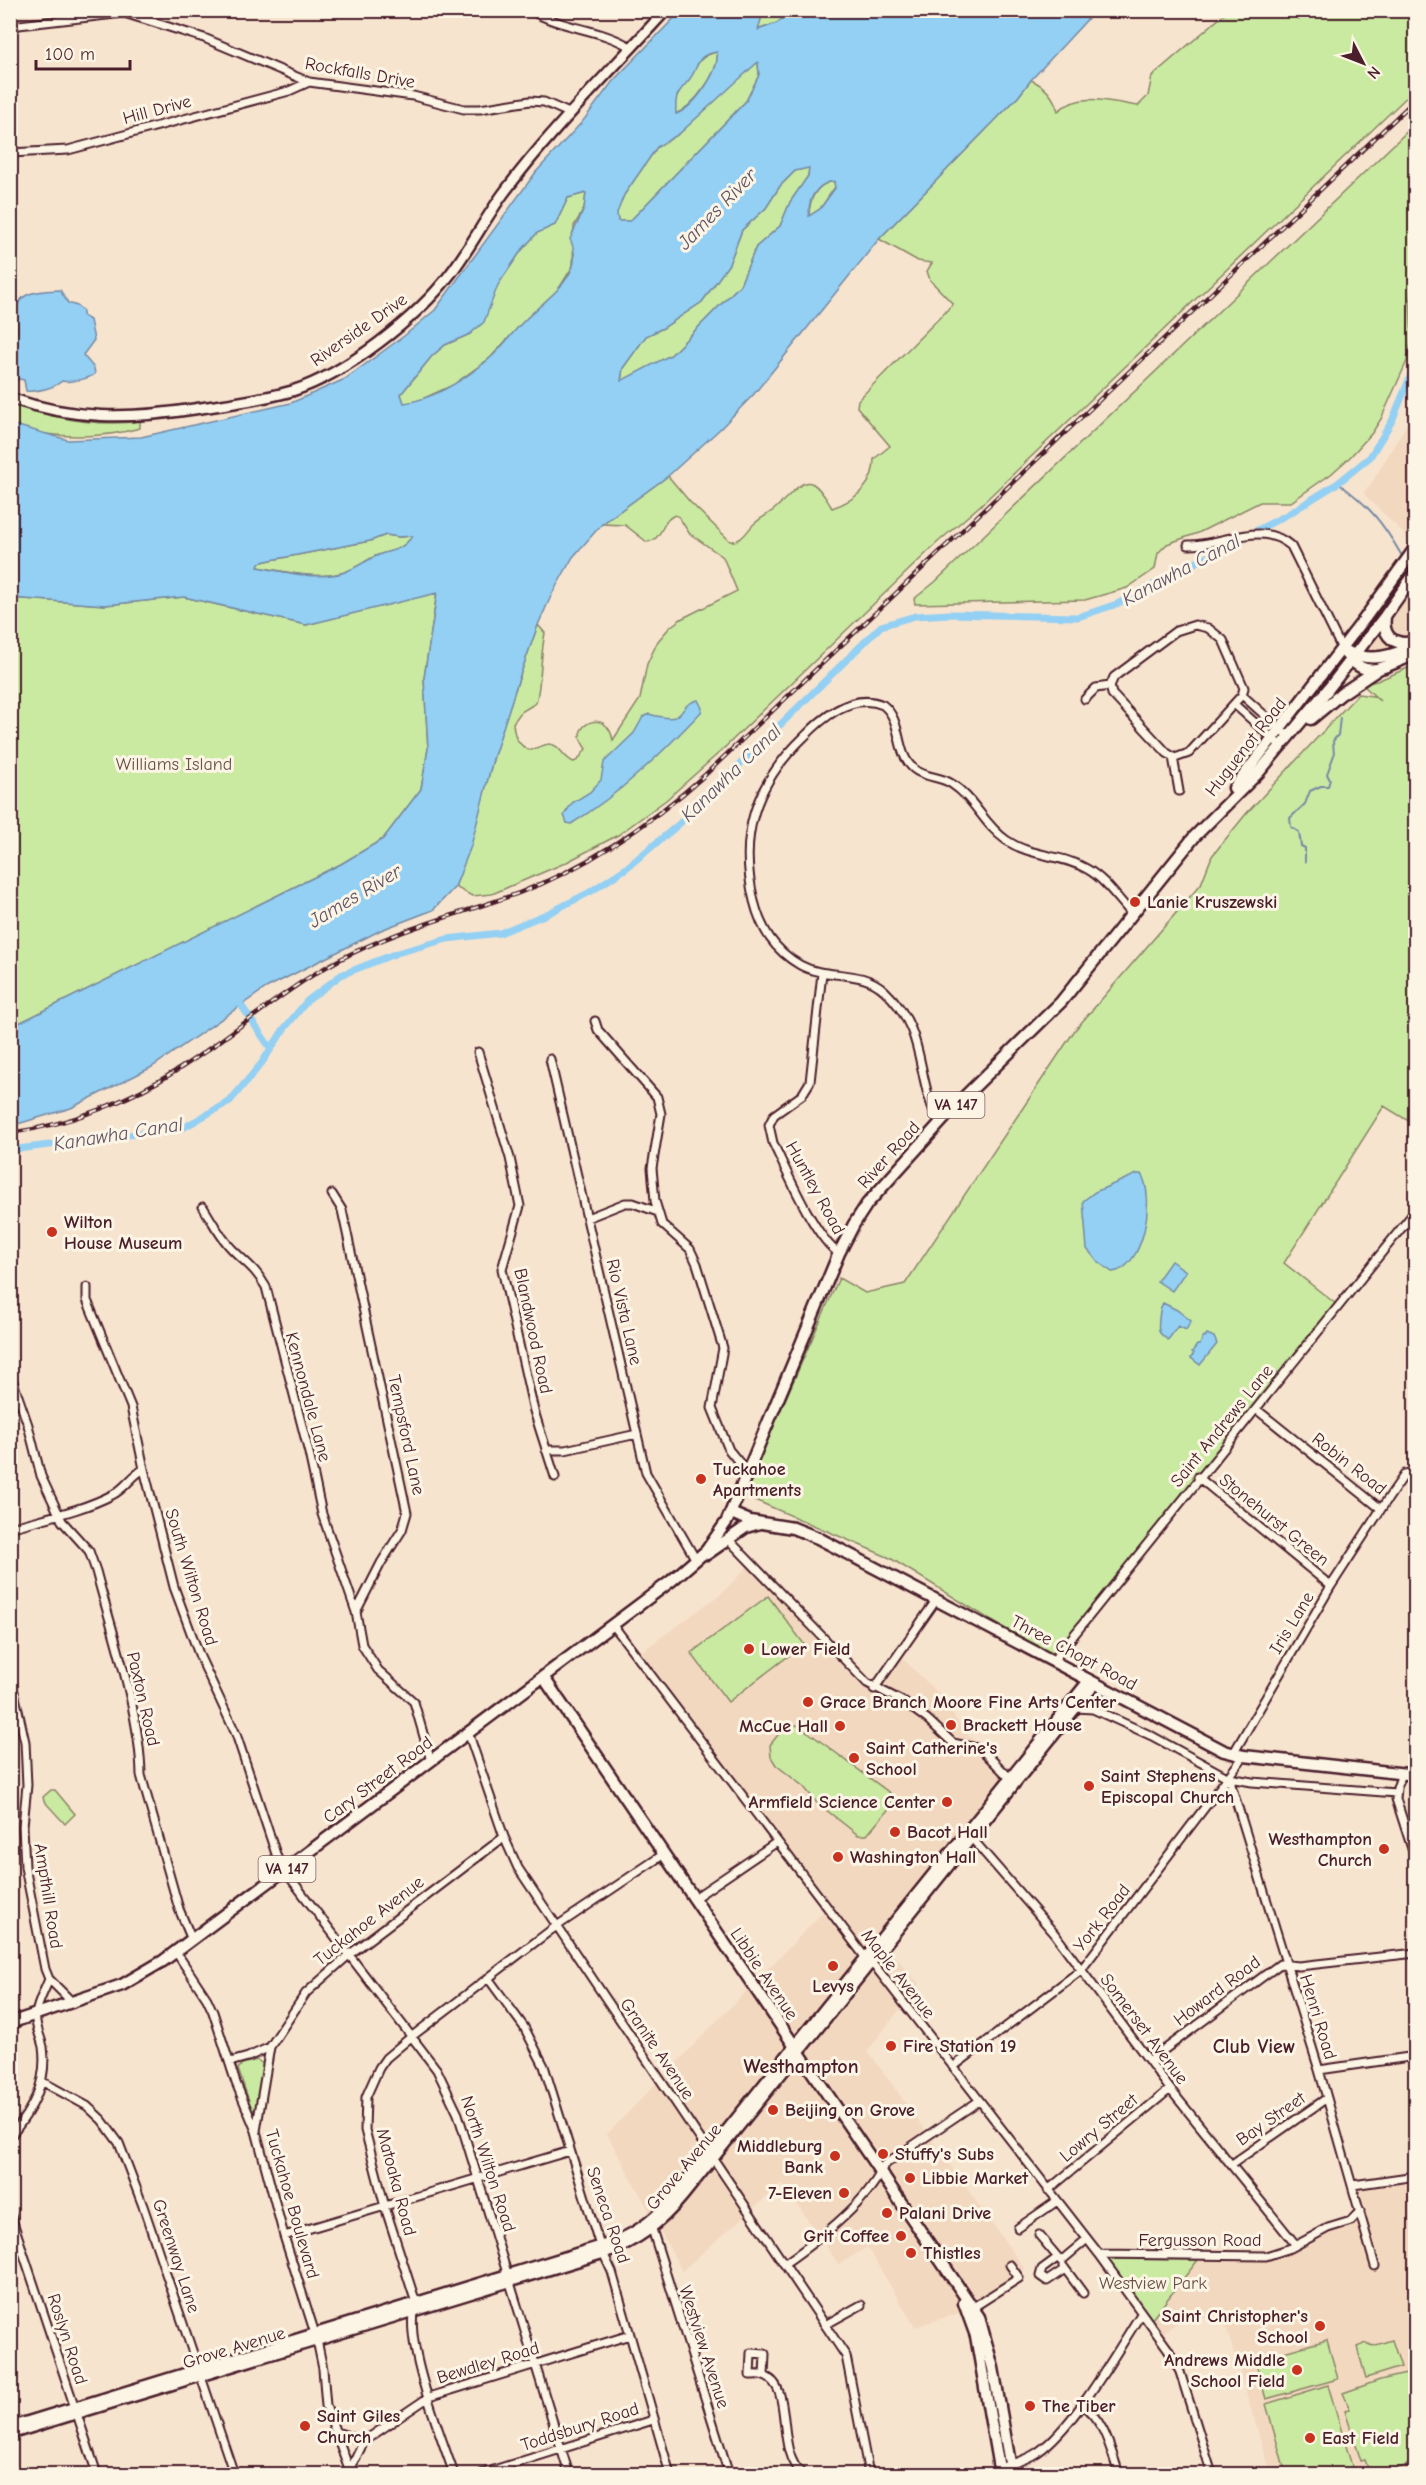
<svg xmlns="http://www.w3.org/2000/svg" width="1426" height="2485" font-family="'Comic Neue',sans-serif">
  <rect width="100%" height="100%" fill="#f7e4cf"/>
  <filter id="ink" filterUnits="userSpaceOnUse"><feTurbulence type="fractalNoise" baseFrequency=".0167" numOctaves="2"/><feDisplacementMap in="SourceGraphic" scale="12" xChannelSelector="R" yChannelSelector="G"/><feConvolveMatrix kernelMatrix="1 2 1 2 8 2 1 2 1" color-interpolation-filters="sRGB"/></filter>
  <g filter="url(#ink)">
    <path fill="#f3d8c0" d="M1415,410V545L1363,493L1371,484Z
      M1415,547V645L1386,656L1342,649Z
      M748,1566L863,1687L875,1693L901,1657L937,1692L959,1723L1005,1777L864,1948L778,1838L641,1652L722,1593Z
      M827,1908L864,1953L877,1936L919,1984L868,2051L1025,2269L959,2313L915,2327L867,2247L839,2265L782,2183L682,2271L607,2134Z
      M1415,2182V2474H1271L1223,2318L1186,2317L1163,2333L1152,2319L1198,2260L1269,2259L1284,2255L1335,2229L1358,2221L1365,2214L1359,2190Z"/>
    <path fill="#caeaa2" stroke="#8a8466" stroke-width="1.5" d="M767,11H792L777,23L757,30L762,16Z
      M1228,11H1284L1299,19L1317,15L1316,11H1415V89L983,503L938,542L720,752L666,800L618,835L565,863L492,894L472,896L455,887C471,845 481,803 493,760C506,714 522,669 538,625L545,633C540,657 542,679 536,703L521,712L513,723C514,736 517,744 529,750C536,749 542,745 549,744C560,744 563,758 574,762L578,760L586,749C584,746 580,740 580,736C579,722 607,710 613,740L640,699L647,664L658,641L670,627L681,619L737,591L723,557L689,533L679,517L675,515C660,521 664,539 647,542L625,525L602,524L668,476L690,502L730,541C742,543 747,530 755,523C762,517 771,513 778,506C805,480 809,469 832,508C856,500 874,486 874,459L890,446L857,407L858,400L953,304L930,280L927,271L932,263L918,261L879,239L1018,97L1031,80C1045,86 1054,97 1058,111C1081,91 1110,102 1138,106L1148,96L1152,76Z
      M717,52C720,72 693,107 675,114C675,104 674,95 682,87C685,83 689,81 691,76C698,63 701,55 717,52Z
      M758,61L759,75L746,101L630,221H618L616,213L624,195L657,147L679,134Z
      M1415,124L1416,269L1410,299L1412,340L1407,361L1381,419L1372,433L1350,457L1331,474L1291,502H1260L1198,533L1167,544L1158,553L1155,569L1127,588L1085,600L915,604L914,599L935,582Z
      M809,167L808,176L790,202L780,226L756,247L740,285L671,355L621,382L623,368L646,336L663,328L702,302L729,264L742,230L766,208L780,186L795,171Z
      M834,181L835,187L820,209L809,217C809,199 816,184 834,181Z
      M586,193L584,209L574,226L573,266L558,290L524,321L490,358L453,385L420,400L404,404L401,394L432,356L445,345L470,334L490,302L497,285L521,251L537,233L555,225L568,198Z
      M10,403C51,418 97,427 140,421V428C97,440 55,437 11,429Z
      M386,535L399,537L413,536C399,552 396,549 378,555C365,560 355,570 341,573C314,580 284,571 258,567L259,563L266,561L370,541Z
      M437,592L424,678L428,749L421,789L383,839L341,864L11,1027L10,598L105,605L184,597L306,625Z
      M1415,665V1125L1384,1106L1284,1263L1336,1304L1051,1657L890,1558L743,1495L839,1278L865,1293L905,1284L1075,1030L1201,884L1212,856L1246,814L1358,694L1373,696L1380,701L1362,684L1377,681Z
      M768,1596L804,1644L728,1702L691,1653Z
      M790,1724L797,1725L808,1732L891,1794L892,1805L867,1835H858L816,1802L804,1787L776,1765L771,1757L770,1745L785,1726Z
      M51,1790H55L75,1814L65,1824L44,1801L43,1797Z
      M257,2060L263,2064L257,2109L252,2110L238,2069L242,2064Z
      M1106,2259L1198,2260L1152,2319Z
      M1327,2340L1338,2379L1266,2399L1255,2360Z
      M1392,2340L1401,2367L1366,2378L1357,2347L1367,2343L1373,2346Z
      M1415,2372V2409L1409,2412L1415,2431V2462L1388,2472L1370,2474L1365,2460L1361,2461L1345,2411L1350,2409L1343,2393L1380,2380Z
      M1328,2385L1354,2473L1286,2474L1266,2404Z"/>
    <path fill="#93d0f3" stroke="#7689a3" stroke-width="1.5" fill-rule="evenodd" d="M681,11H767L762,16L758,30L777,23L792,11H1095L1031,80L1018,97L879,239L754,394L720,429L668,476L602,524L573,557L552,594L538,625L518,681L493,759L471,846L455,887L433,910L381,930L266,988L152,1067L71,1108L11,1126V1027L341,864L383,839L421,789L428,749L424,678L437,593L306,625L184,597L105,605L11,598V424L68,440L141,437L291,403L345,379L404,336L435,310L536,172L583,121L613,81ZM717,52C720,72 693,108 676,114C675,94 677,94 689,80C700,67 694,55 717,52ZM758,62L759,75L746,101L630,221H618L617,213L624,195L657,147L679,134ZM809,168L808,176L790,202L780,226L756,247L740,285L671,355L621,381L623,368L646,336L663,328L702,302L729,264L742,230L766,208L780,186L795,171ZM834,181L835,188L820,209L809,216C808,199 816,184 834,181ZM586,193L584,209L570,239C574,248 576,256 573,266C565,288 543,302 527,318C514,330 503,347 489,359C465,379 435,399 404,403L401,394L432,356L445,345L470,334L484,322L498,285L521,251L537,233L555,225L568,198ZM386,535L399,537L413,536C397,554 394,548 376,556C365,561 355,569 342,573C317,580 283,572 258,567L259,563L266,561L370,541Z
      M60,290L68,303L77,306L83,311V316L90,320L94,340L83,355L94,368L95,374C88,379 70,383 62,381C54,388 37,392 26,391L24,380L19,379L11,385V339L18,332C18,326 16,322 16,317C15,290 39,291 60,290Z
      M698,700L702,708L701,712C661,754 620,794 571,824L567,823L564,815L572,803L590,792L601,780L604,762L634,733L643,717L649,714C692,726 673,706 698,700Z
      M1137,1174H1141C1156,1196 1144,1270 1112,1272L1098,1262L1087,1249L1083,1201L1095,1192Z
      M1171,1261L1186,1271L1172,1291L1157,1281Z
      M1163,1303L1177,1310L1191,1321L1186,1330L1178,1326L1168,1340C1157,1332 1158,1331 1159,1319C1160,1312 1159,1309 1163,1303Z
      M1207,1334L1214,1337L1217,1344L1200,1365L1191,1358L1194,1353L1192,1352L1197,1345H1200L1203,1336L1205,1337Z"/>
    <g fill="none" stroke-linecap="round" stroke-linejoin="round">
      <path stroke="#7689a3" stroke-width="2" d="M1338,483C1369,505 1383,523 1402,556
        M1305,862V848L1301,846L1299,832L1291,827L1290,818L1305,804L1310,791L1321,786H1328L1330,780L1327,774L1334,755L1333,741L1338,735L1340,718"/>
      <path stroke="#93d0f3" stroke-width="7" d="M237,999L271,1049
        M10,1150L183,1128L230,1101L261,1064L284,1029L307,1001L341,975L397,953L447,939L500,933L549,913L590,892L625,869L678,825L881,626L915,616L950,614L1078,617L1117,604L1290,513L1338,483L1370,457L1392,421L1416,363"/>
      <defs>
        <path id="minor" d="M530,10C562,29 600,28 632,48
          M10,26L124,13L204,38L309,82L413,96L464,109H480L530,101L544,102L569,113
          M10,153L68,150L289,91L309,82
          M1188,545C1221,546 1261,519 1291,546L1342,649
          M1195,625L1208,628L1223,640L1244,688L1242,695L1189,753L1175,758L1167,753L1112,694L1110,686L1114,677L1176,631Z
          M1242,695L1289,737
          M1085,699L1096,688L1110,686
          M1234,704L1281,746
          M1173,757L1179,791
          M822,973L810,1082L802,1095L774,1115L769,1125L773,1143C786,1170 816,1240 839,1253
          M595,1021L598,1030L657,1097L661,1114L652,1168L655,1201L662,1224L690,1249L697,1264L723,1348L712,1408L729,1450L748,1473
          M478,1052L510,1158L520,1206L502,1269L534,1411L555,1477
          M550,1059L646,1473L696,1560
          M940,1123C914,1079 929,1033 885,991C861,968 827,980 800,965C774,950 761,929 754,901C738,835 755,784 804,737C823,717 853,692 883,705C904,722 894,752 914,769C924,778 941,776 952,784C974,798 984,825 1006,840C1030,857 1062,854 1087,869C1105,879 1118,899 1132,914
          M332,1194L342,1210L407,1513L402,1530L381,1563L356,1612L362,1645L378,1670L414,1702L431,1761
          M203,1207C212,1221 220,1237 232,1249C248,1265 254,1267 266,1287L309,1453L322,1514L356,1612
          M587,1218L625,1203H633L658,1212
          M87,1287V1300L131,1407L144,1469L174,1587L200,1657L236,1734L279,1863L437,2070L458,2114L569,2474
          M10,1373L28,1425L41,1476L62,1521L89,1551L96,1571C112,1632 140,1712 141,1775L179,1909L192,1940
          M1256,1409L1381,1509
          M546,1450H565L637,1434
          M1198,1477L1331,1586
          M10,1528C44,1518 81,1511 112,1495C125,1489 131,1476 144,1469
          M729,1540L867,1683L902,1701L927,1719L953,1743L981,1749L1012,1780
          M613,1625L865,1957L878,1970L1099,2254L1168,2349L1180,2372L1212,2474
          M1053,1661L1416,1210
          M10,1674L25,1742L27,1785L23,1826L25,1867L45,1969L49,1979L72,2002
          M874,1689L937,1599
          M1076,1708L1093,1709L1152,1736L1229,1778L1252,1782L1396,1793
          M468,1732L504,1837L518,1868L846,2356L869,2474
          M1233,1754L1331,1586L1381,1509L1405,1474L1416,1471
          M1402,1773L1397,1788L1396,1799L1416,1861
          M1229,1778L1319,2070L1375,2266
          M969,1835L1054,1933L1170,2089L1296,2245
          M693,1899L777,1842
          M176,1952L207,1999L213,2012L236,2083L256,2131L284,2236L317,2340L323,2369L326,2406L351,2474
          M488,1978L524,2027L544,2066L600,2246L612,2272L670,2474
          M1149,2061L1280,1964L1299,1966L1416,1953
          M230,2062L248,2057L270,2047
          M953,2067L1081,1970L1244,1756
          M1319,2070L1416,2056
          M43,2082L87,2106L102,2120L119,2143L143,2206L234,2474
          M256,2131L270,2047L306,1993L350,1954L504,1837
          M10,2137C32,2110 48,2083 43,2047C41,2037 34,2024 36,2015C37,2003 45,1990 49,1979
          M1232,2164L1327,2098
          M1353,2185L1416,2176
          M1048,2190L1170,2089
          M10,2213L97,2474
          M1018,2228L1057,2201
          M652,2229L729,2474
          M1039,2235L1061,2261L1087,2239
          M284,2236L570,2151
          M1099,2254L1266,2256L1291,2248L1328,2228L1351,2221L1360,2211
          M1057,2258L1042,2269L1040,2276L1047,2281L1065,2269
          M784,2264C817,2241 869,2202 884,2165L979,2101
          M1063,2266L1083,2293
          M972,2308L1019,2278L1010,2265
          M825,2325L861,2305
          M764,2376L765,2354L751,2353L750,2375C754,2375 760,2374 764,2376C795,2386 774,2450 802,2474
          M1081,2404C1105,2421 1110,2448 1119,2474
          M336,2432L364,2441
          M999,2468C1013,2464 1026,2460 1038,2452C1075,2426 1115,2354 1141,2314
          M350,2470L364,2441L429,2397L630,2335
          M454,2474C442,2439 400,2334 416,2303L385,2207L365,2130L366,2097L379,2068L386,2058L411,2037L551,1930L664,1854
          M481,2474L653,2420"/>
        <path id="tertiary" d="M10,398C73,420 130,419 194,409C227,404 261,400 292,391C346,374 417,318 451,273C470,248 485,219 503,194C552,128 611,71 666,10
          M10,2427L607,2244C632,2236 652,2222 669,2202L1089,1680
          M10,2434L604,2253C638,2241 660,2224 683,2196L1095,1684"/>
        <path id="secondary" d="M1342,649C1366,684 1383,666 1416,654
          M1348,652C1372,663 1392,656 1416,645
          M731,1513L750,1521L793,1528L818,1538L1224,1751L1244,1756L1416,1775
          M544,1678L979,2317L993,2368L1012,2474
          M964,2303L976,2336L1000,2474"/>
        <path id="primary" d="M1385,617C1382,638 1396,647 1416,641
          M1311,719L1341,694L1380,668
          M1234,788L1365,618L1416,547
          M707,1554L746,1527L760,1523
          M10,2023L122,1985L163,1961L671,1581L706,1551L727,1521L839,1253L854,1224L867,1204L960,1101L1061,1002L1195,836L1259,772L1329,688L1385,616L1416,572"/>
      </defs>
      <use href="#minor" stroke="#4a1f2b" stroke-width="11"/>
      <use href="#tertiary" stroke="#4a1f2b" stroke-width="14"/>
      <use href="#secondary" stroke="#4a1f2b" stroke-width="15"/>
      <use href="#primary" stroke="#4a1f2b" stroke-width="15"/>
      <use href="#minor" stroke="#fcf5e5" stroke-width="7"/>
      <use href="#tertiary" stroke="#fcf5e5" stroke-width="9"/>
      <use href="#secondary" stroke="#fcf5e5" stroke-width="10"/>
      <use href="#primary" stroke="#fcf5e5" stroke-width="10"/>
      <defs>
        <path id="rail" d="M10,1133C69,1125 129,1101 179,1069C233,1035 281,991 337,961C395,930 458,915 519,893C590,866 650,824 706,774L1416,99"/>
      </defs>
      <use href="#rail" stroke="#4a1f2b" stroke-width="4.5"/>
      <use href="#rail" stroke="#fcf5e5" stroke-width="2" stroke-dasharray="7" stroke-linecap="butt"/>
    </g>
  </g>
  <g fill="#c8321e" stroke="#fcf5e5" stroke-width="2">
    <circle cx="1135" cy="902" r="6"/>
    <circle cx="52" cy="1232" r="6"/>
    <circle cx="701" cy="1479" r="6"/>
    <circle cx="749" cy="1649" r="6"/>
    <circle cx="808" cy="1702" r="6"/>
    <circle cx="951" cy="1725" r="6"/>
    <circle cx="840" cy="1726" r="6"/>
    <circle cx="854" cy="1758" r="6"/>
    <circle cx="1089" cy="1786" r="6"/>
    <circle cx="947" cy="1802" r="6"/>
    <circle cx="895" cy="1832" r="6"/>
    <circle cx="1384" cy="1849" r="6"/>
    <circle cx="838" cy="1857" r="6"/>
    <circle cx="833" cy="1966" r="6"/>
    <circle cx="891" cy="2046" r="6"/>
    <circle cx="773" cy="2110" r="6"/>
    <circle cx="883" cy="2154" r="6"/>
    <circle cx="835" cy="2156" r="6"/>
    <circle cx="910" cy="2178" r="6"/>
    <circle cx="844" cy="2193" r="6"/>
    <circle cx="887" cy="2213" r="6"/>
    <circle cx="901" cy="2236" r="6"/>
    <circle cx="911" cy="2253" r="6"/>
    <circle cx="1320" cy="2326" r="6"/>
    <circle cx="1297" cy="2370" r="6"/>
    <circle cx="1030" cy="2406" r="6"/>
    <circle cx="305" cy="2426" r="6"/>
    <circle cx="1310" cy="2438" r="6"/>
  </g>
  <g text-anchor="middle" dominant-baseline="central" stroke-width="6" stroke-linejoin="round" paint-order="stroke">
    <g fill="#fcf5e5" stroke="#7f5f63" stroke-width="1.5">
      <rect x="927.5" y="1092" width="57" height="26" rx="4.5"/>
      <rect x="258.5" y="1856" width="57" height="26" rx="4.5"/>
    </g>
    <g font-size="16" font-weight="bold" fill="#4a1f2b">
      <text x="956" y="1105">VA 147</text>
      <text x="287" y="1869">VA 147</text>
    </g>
    <g font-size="18" fill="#4a1f2b" stroke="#fcf5e5">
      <text transform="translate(360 73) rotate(10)">Rockfalls Drive</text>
      <text transform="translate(157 110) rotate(-15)">Hill Drive</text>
      <text transform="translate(359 330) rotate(-35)">Riverside Drive</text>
      <text transform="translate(1246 747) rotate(-52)">Huguenot Road</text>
      <text transform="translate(889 1155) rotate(-48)">River Road</text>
      <text transform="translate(815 1188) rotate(61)">Huntley Road</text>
      <text transform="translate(624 1312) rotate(77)">Rio Vista Lane</text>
      <text transform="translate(533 1331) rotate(78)">Blandwood Road</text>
      <text transform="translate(308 1397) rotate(75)">Kennondale Lane</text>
      <text transform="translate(1222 1426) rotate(-51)">Saint Andrews Lane</text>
      <text transform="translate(406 1435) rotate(78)">Tempsford Lane</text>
      <text transform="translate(1349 1464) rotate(38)">Robin Road</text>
      <text transform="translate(1274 1520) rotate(39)">Stonehurst Green</text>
      <text transform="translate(191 1577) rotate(73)">South Wilton Road</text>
      <text transform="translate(1292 1623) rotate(-59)">Iris Lane</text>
      <text transform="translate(1074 1653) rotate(28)">Three Chopt Road</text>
      <text transform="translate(143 1699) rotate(77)">Paxton Road</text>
      <text transform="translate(378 1780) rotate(-37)">Cary Street Road</text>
      <text transform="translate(48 1896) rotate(81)">Ampthill Road</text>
      <text transform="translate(1102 1918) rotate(-52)">York Road</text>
      <text transform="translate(369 1921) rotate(-38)">Tuckahoe Avenue</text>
      <text transform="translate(764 1974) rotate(56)">Libbie Avenue</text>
      <text transform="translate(898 1974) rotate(52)">Maple Avenue</text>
      <text transform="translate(1217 1991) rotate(-37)">Howard Road</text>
      <text transform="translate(1318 2017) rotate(73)">Henri Road</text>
      <text transform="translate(1144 2029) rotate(53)">Somerset Avenue</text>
      <text transform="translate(657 2049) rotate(56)">Granite Avenue</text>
      <text transform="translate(1271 2119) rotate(-35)">Bay Street</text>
      <text transform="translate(1099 2128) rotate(-40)">Lowry Street</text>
      <text transform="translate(488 2164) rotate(72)">North Wilton Road</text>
      <text transform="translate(684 2167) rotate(-50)">Grove Avenue</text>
      <text transform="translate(396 2182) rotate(75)">Matoaka Road</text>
      <text transform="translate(292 2204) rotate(74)">Tuckahoe Boulevard</text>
      <text transform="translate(608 2215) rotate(71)">Seneca Road</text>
      <text x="1200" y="2240">Fergusson Road</text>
      <text transform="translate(176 2256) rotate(72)">Greenway Lane</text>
      <text transform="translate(67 2339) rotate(72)">Roslyn Road</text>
      <text transform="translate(704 2347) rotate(72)">Westview Avenue</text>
      <text transform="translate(234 2348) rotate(-17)">Grove Avenue</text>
      <text transform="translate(488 2363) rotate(-17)">Bewdley Road</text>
      <text transform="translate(580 2427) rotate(-18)">Toddsbury Road</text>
    </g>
    <g font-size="18" fill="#6a5249" stroke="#fcf5e5">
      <text x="174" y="764">Williams Island</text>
      <text x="1153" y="2283">Westview Park</text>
    </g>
    <g font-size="18" font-weight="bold" fill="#4a1f2b" stroke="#fcf5e5" text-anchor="start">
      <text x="1147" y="902">Lanie Kruszewski</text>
      <text x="64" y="1222">Wilton<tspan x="64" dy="21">House Museum</tspan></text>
      <text x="713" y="1469">Tuckahoe<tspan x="713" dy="21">Apartments</tspan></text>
      <text x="761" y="1649">Lower Field</text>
      <text x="820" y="1702">Grace Branch Moore Fine Arts Center</text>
      <text x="963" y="1725">Brackett House</text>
      <text x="828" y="1726" text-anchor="end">McCue Hall</text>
      <text x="866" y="1748">Saint Catherine's<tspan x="866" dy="21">School</tspan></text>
      <text x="1101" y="1776">Saint Stephens<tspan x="1101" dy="21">Episcopal Church</tspan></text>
      <text x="935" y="1802" text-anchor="end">Armfield Science Center</text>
      <text x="907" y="1832">Bacot Hall</text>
      <text x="1372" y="1839" text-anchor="end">Westhampton<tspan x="1372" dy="21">Church</tspan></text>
      <text x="850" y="1857">Washington Hall</text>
      <text x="833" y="1986" text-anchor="middle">Levys</text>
      <text x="903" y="2046">Fire Station 19</text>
      <text x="785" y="2110">Beijing on Grove</text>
      <text x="823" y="2146" text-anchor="end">Middleburg<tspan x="823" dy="21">Bank</tspan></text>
      <text x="895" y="2154">Stuffy's Subs</text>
      <text x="922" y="2178">Libbie Market</text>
      <text x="832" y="2193" text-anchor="end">7-Eleven</text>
      <text x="899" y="2213">Palani Drive</text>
      <text x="889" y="2236" text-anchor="end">Grit Coffee</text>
      <text x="923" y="2253">Thistles</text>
      <text x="1308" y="2316" text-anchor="end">Saint Christopher's<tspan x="1308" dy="21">School</tspan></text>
      <text x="1285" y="2360" text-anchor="end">Andrews Middle<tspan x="1285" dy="21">School Field</tspan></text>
      <text x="1042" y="2406">The Tiber</text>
      <text x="317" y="2416">Saint Giles<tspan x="317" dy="21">Church</tspan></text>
      <text x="1322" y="2438">East Field</text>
    </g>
    <g font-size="20" font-style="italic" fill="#605467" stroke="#fcf5e5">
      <text transform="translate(717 209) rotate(-46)">James River</text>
      <text transform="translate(1181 570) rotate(-28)">Kanawha Canal</text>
      <text transform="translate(731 773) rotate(-44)">Kanawha Canal</text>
      <text transform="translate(355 896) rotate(-31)">James River</text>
      <text transform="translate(118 1134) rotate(-9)">Kanawha Canal</text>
    </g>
    <g font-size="20" font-weight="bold" fill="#4a1f2b" stroke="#fcf5e5">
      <text x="1254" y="2046">Club View</text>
      <text x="801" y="2066">Westhampton</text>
    </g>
  </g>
  <rect width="1426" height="2485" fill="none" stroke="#fcf5e5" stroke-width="36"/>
  <rect x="18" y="18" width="1390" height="2449" fill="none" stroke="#4a1f2b" stroke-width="2" filter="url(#ink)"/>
  <g transform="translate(1363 63) rotate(132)" stroke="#fcf5e5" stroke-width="4.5" paint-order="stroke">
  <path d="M0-4.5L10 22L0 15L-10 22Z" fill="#4a1f2b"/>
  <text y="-9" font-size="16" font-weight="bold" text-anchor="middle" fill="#4a1f2b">N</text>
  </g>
  <path d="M36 60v9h94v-9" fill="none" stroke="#4a1f2b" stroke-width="3"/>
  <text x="45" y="60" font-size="18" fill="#4a1f2b" stroke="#fcf5e5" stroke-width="4.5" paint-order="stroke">100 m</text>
</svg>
